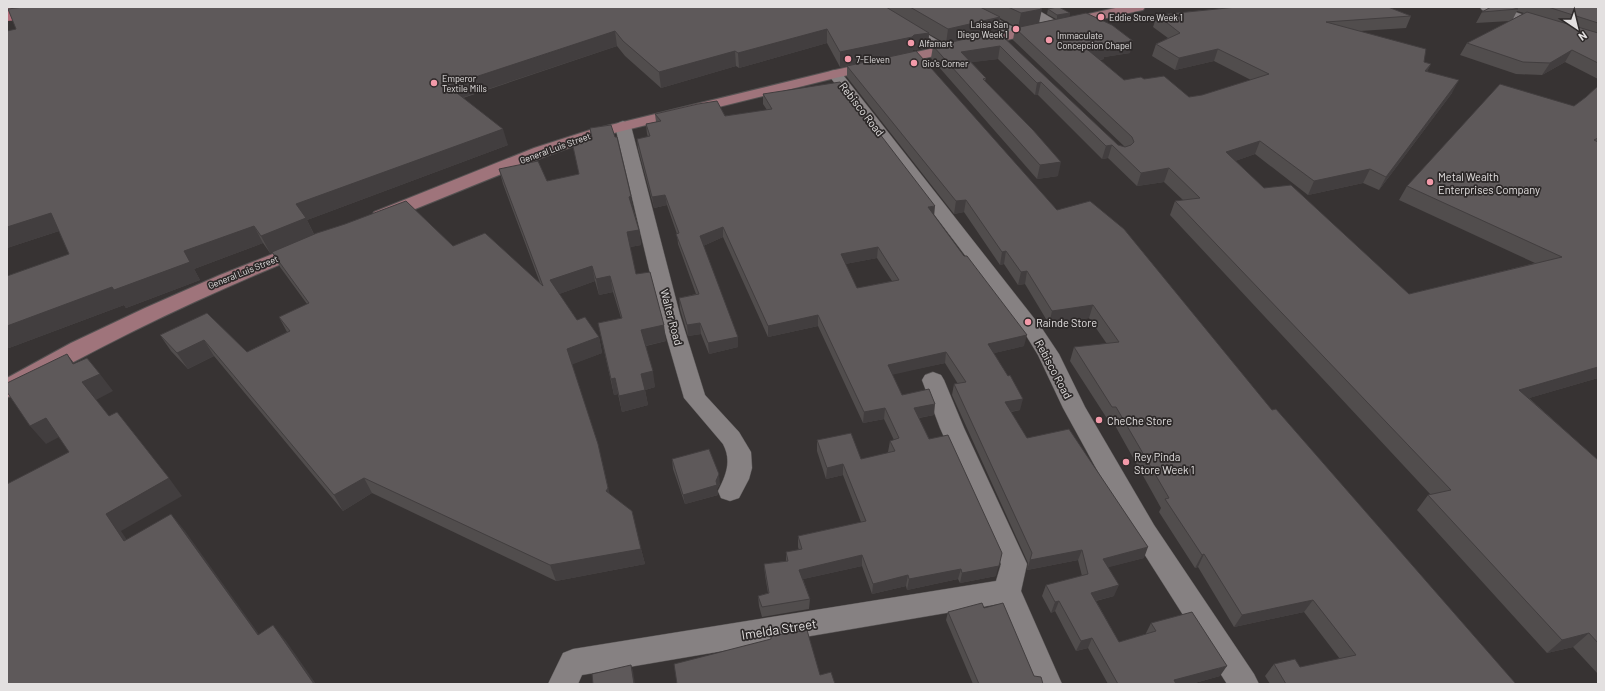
<svg xmlns="http://www.w3.org/2000/svg" width="1605" height="691" font-family="Barlow,sans-serif">
  <rect width="100%" height="100%" fill="#373333"/>
  <g fill="none" stroke-linecap="round" stroke-linejoin="round">
    <path fill="#b16c78" fill-rule="evenodd" d="M7,7H115L112,12L104,14L7,21Z"/>
    <defs>
      <path id="minor" d="M867,7H882L947,46L949,49L947,52H937L869,10Z
        M958,7H974L1019,30L1021,33L1019,36H1009L960,10Z
        M1018,7H1033L1058,22L1059,25L1058,28H1048Z
        M1480,7H1499L1598,38V46L1482,10Z
        M835,70L840,71L1041,327L1059,354L1085,407L1154,525L1254,674L1259,684H1227L1136,541L1063,408L1038,355L1027,337L830,77L828,74L830,71Z
        M623,121L628,123L631,126L680,315L705,395L739,432L751,452L752,468L749,479L739,498L730,501L721,498L718,491C726,475 732,461 723,444L684,398L660,315L615,126L618,123Z
        M933,372L941,375L944,380L964,428L1027,564L1021,591L1062,684H1032L999,604L582,675L578,684H548L563,653L573,649L996,581L1001,564L940,428L922,380L925,375Z"/>
      <path id="primary" d="M1120,7H1145L1143,10L1138,11L835,78L602,136L546,156L388,220L381,222L374,220L372,216L374,212L534,148L590,130L835,70Z
        M303,242L310,244L313,248L310,252C208,294 110,339 15,395L7,397V378L71,343L145,308L220,275Z"/>
    </defs>
    <use href="#minor" stroke="#555252" stroke-width="1"/>
    <use href="#primary" stroke="#555252" stroke-width="2"/>
    <use href="#minor" fill="#868182" fill-rule="evenodd"/>
    <use href="#primary" fill="#9f747b" fill-rule="evenodd"/>
  </g>
  <path fill="#514d4d" fill-rule="evenodd" d="M24,7H1039V23L1056,19L1047,14L1048,9L1070,13L1069,17L1130,53L1104,57V59L1100,60L1124,80L1144,79L1189,97L1202,95L1251,80L1214,61L1175,70L1152,56L1156,44L1168,38L1153,27L1157,15L1225,8V7H1388L1411,16L1406,28L1360,31L1424,62L1431,64L1427,71L1452,93L1379,190L1363,183L1308,195L1255,154L1235,161L1264,188L1409,294L1535,263L1399,200L1407,186L1574,106L1586,97L1598,86V378L1529,398L1598,460V674L1573,647L1547,653L1417,510L1428,495H1431L1170,215L1175,201L1183,200L1164,182L1137,186L1108,158L1102,159L1038,95H1035L998,59L971,62L986,78L985,81L1058,176L1037,179L931,58L933,46L945,43L929,34L928,48L913,50L911,52L1057,210L1272,410L1516,684H1270L1265,676L1274,664L1300,667L1340,659L1304,612L1234,627L1198,567L1195,568L1159,512L1161,508L1112,420H1108L1070,361L1074,347L1107,344L1089,318L1049,324L1025,284L1018,285L1004,264L1000,265L964,212L954,214L847,77V66L840,67L827,43L739,68L736,66L661,88L625,56L617,46L463,98L508,145L307,220L314,234L453,246L540,283L503,184L499,169L547,181L579,174L572,142L591,139L590,128L634,211L639,230L641,245L630,247L636,274L666,341L646,346L655,387L645,390L648,405L622,412L618,394L614,395L598,323L621,318L613,292L599,295L595,281L559,294L577,320L599,337L602,353L572,364L609,494L641,549L645,564L556,581L372,493L343,511L214,356L188,369L171,351L160,335L207,313L247,352L287,332L279,317L307,304L280,267L272,252L270,253L263,243L194,269L200,280L126,308L124,305L9,348L7,346V276L69,254L59,231L7,248ZM1000,18L1018,28H1015L1013,40L1125,147L1118,145L998,32Z
    M1491,7H1598V79L1565,62L1542,75L1516,74L1460,55L1467,43L1510,21L1476,23L1482,12ZM1517,11L1524,13L1513,19Z
    M763,94L934,215L1024,346L994,353L1020,410L1011,412L1027,438L1144,558L1108,567L1114,596L1096,601L1119,642L1146,634V633L1151,623L1220,676L1191,684H1108L1088,648L1076,651L1055,611L1051,613L1042,596L1046,585L1082,576L1078,560L1027,570L1028,563L952,395L954,384H958L945,363L892,374L902,395L934,415L919,418L996,576L960,583L958,579L907,590L906,586L872,594L862,566L803,579L810,599L809,609L762,617L759,606L758,596L768,593L765,575L764,564L786,561V552L799,550L798,547V536L861,522L843,475L826,479L817,451V440L861,459L889,453L888,452L890,441L894,440L884,419L863,423L818,326L768,337L723,237L703,246L738,347L709,354L701,334L688,336L680,309L679,298L696,294L678,244L677,234L667,205L654,208L638,149L637,139L648,137L647,134L646,124L656,122L655,114L725,116L767,110L763,104ZM877,258L892,281L857,288L845,264Z
    M672,459L720,484L717,489L718,495L685,504L673,469Z
    M984,608L1034,676L1043,684H973L946,620L948,612Z"/>
  <path fill="#423e3f" d="M1042,9L1039,23L1018,28L1021,13Z
    M1070,13L1069,17L1057,19V15Z
    M1000,17L998,32L946,44L948,29Z
    M827,29V43L739,68L738,53Z
    M615,31L617,46L452,101L448,86Z
    M929,33L928,48L913,50L911,52L840,67V52L914,35Z
    M1133,41L1130,53L1104,57V59L1085,62L1088,50L1104,45Z
    M1000,46L998,59L959,64L961,52Z
    M1218,49L1214,61L1175,70L1179,58Z
    M1572,50L1565,62L1542,75L1550,63Z
    M735,51L736,66L661,88L659,72Z
    M1431,64L1425,76V71Z
    M1459,80L1452,93L1379,190L1386,177Z
    M1041,82L1038,95H1035L1037,83Z
    M503,129L508,145L307,220L314,235L270,253L261,236L296,204Z
    M1260,141L1255,154L1221,166L1226,152Z
    M1112,145L1108,158L1102,159L1106,146Z
    M1061,162L1058,176L1037,179L1040,165Z
    M1169,168L1164,182L1137,186L1141,173Z
    M1370,169L1363,183L1308,195L1314,181Z
    M665,195L667,205L654,208L652,197Z
    M631,196L634,211L629,197Z
    M966,200L964,212L954,214L956,201Z
    M935,206L934,217L928,207Z
    M51,213L62,230L7,248V227Z
    M254,226L263,243L194,269L200,280L126,308L124,305L9,348L7,346V326L112,287L184,251Z
    M723,227V237L701,247L700,236Z
    M639,230L641,245L630,247L627,232Z
    M878,247L877,258L840,265L841,254Z
    M1006,251L1004,264L1000,265L1002,252Z
    M592,266L595,281L554,296L550,280Z
    M1027,271L1025,284L1018,285L1021,272Z
    M610,276L613,292L599,295L596,279Z
    M1093,305L1089,318L1049,324L1052,311Z
    M818,315V326L768,337V326Z
    M700,323L701,334L688,336L687,325Z
    M664,325L666,341L644,346L641,330Z
    M1027,335L1024,346L986,355L988,344Z
    M599,337L602,353L571,365L567,349Z
    M738,337V347L709,354L708,343Z
    M204,340L214,356L188,369L177,353Z
    M946,352L945,363L887,376L888,365Z
    M67,354L80,371L100,374L113,391L96,400L82,382L73,364Z
    M1598,367V378L1508,404L1519,390Z
    M653,371L655,387L645,390L648,405L622,412L619,396L641,374Z
    M615,378L618,394L614,395L611,379Z
    M1023,399L1020,410L1003,413L1005,402Z
    M935,404L934,415L912,419L914,408Z
    M885,408L884,419L863,423L864,412Z
    M46,418L61,436L46,444L30,426Z
    M602,460L612,504L606,491Z
    M843,464V475L826,479L827,468Z
    M719,474L720,484L717,489L718,495L685,504L683,495L716,481Z
    M169,478L182,496L121,531L139,558L124,541L106,514Z
    M364,478L372,493L343,511L334,495Z
    M171,514L185,531L271,651L258,635Z
    M1148,547L1144,558L1098,570L1103,559Z
    M641,549L645,564L556,581L550,565Z
    M1082,550L1078,560L1027,570L1030,560Z
    M1002,553L996,576L960,583L962,573Z
    M1204,554L1198,567L1195,568L1202,555Z
    M862,555V566L799,580V570Z
    M961,569L958,579L907,590L909,579Z
    M908,575L906,586L872,594L873,584Z
    M1119,585L1114,596L1087,603L1091,593Z
    M1313,600L1304,612L1234,627L1242,615Z
    M1059,601L1055,611L1051,613L1055,602Z
    M273,625L286,641L316,684H314Z
    M1589,633L1573,647L1547,653L1562,640Z
    M1092,638L1088,648L1076,651L1081,641Z
    M631,665L633,671L635,684H634Z
    M1227,666L1220,676L1191,684H1172L1174,680Z"/>
  <path fill="#5e595a" stroke="#423e3f" fill-rule="evenodd" d="M24,7H886L929,33L914,35L912,37L840,52L827,29L738,53L735,51L659,72L623,41L615,31L448,86L503,129L296,204L306,218L261,236L254,226L184,251L190,262L114,290L112,287L7,326V276L69,254L51,213L7,227V31L16,29L8,9Z
    M910,7H980L1000,17L948,29Z
    M1008,7H1039L1042,9L1021,13Z
    M1057,7H1059L1070,13L1057,15L1048,9Z
    M1237,7H1388L1411,16L1326,22L1426,49L1424,62L1431,64L1425,71L1459,80L1386,177L1370,169L1314,181L1260,141L1226,152L1264,188L1291,185L1409,294L1562,257L1407,186L1500,84L1574,106L1586,97L1598,86V138L1594,140L1598,142V367L1519,390L1598,460V643L1589,633L1562,640L1428,495L1451,490L1175,201L1200,198L1169,168L1141,173L1112,145L1106,146L1041,82L1037,83L1000,46L961,52L986,78L983,79L1033,130L1061,162L1040,165L933,46L998,32L1118,145L1125,147L1131,145L1134,142L1132,137L1015,28L1086,13L1112,25L1133,41L1104,45L1107,47L1088,50L1124,80L1141,77L1144,79L1164,76L1189,97L1202,95L1269,74L1218,49L1179,58L1156,44L1180,33L1157,15Z
    M1491,7H1511L1518,9L1482,12Z
    M1548,7H1598V23Z
    M1527,12L1598,33V63L1572,50L1550,63L1523,62L1467,43Z
    M916,51L1057,210L1090,201L1124,229L1272,410L1276,409L1516,684H1286L1274,664L1295,659L1300,667L1356,655L1313,600L1242,615L1204,554L1202,555L1165,499L1169,498L1116,407H1112L1074,347L1119,342L1093,305L1052,311L1027,271L1021,272L1006,251L1002,252L966,200L956,201L847,66Z
    M840,82L935,206L928,207L964,256H967L1027,335L988,344L1008,376L1010,375L1023,399L1005,402L1027,438L1069,429L1148,547L1103,559L1119,585L1091,593L1119,642L1156,631L1151,623L1192,612L1227,666L1174,680L1176,684H1118L1092,638L1081,641L1059,601L1055,602L1046,585L1088,574L1082,550L1030,560L1032,553L954,384L966,382L946,352L888,365L902,395L929,389L935,404L914,408L929,439L948,435L1002,553L999,566L962,573L961,569L909,579L908,575L873,584L862,555L799,570L810,599L762,607L758,596L769,593L764,564L788,561L786,552L802,549L798,536L866,521L843,464L827,468L817,440L851,433L861,459L895,451L890,441L899,438L885,408L864,412L818,315L768,326L723,227L700,236L738,337L708,343L700,323L687,325L679,298L699,294L676,234L679,233L665,195L652,197L637,139L650,136L646,124L661,121L655,114L698,104L717,101L725,116L772,109L763,94ZM878,247L899,280L857,288L841,254Z
    M611,125L615,137H617L631,196L629,197L639,230L627,232L636,274L650,272L664,325L641,330L653,371L641,374L645,390L619,396L615,378L611,379L598,323L622,318L610,276L596,279L592,266L550,280L577,320L585,317L599,337L567,349L598,444L608,488L606,491L632,511L641,549L550,565L364,478L334,495L204,340L177,353L160,335L207,313L247,352L290,331L279,317L309,303L272,252L317,233L345,224L406,201L453,246L485,233L543,286L499,169L538,161L547,181L579,174L572,142L592,138L590,128Z
    M67,354L73,364L87,358L100,374L82,382L109,416L117,412L169,478L106,514L124,541L171,514L258,635L273,625L314,684H7V484L69,452L46,418L30,426L7,392V383Z
    M709,449L719,474L716,481L717,485L683,495L672,459Z
    M982,603L984,608L1003,603L1034,676L1041,677L1043,684H979L948,612Z
    M807,630L820,675L831,672L835,684H677L674,664L771,639V636Z
    M631,665L634,684H593L592,674Z"/>
  <g fill="#f39aa9" stroke="#2d2929" stroke-width="1.5">
    <circle cx="1101" cy="17" r="4"/>
    <circle cx="1016" cy="29" r="4"/>
    <circle cx="1049" cy="40" r="4"/>
    <circle cx="911" cy="43" r="4"/>
    <circle cx="848" cy="59" r="4"/>
    <circle cx="914" cy="63" r="4"/>
    <circle cx="434" cy="83" r="4"/>
    <circle cx="1430" cy="182" r="4"/>
    <circle cx="1028" cy="322" r="4"/>
    <circle cx="1099" cy="420" r="4"/>
    <circle cx="1126" cy="462" r="4"/>
  </g>
  <g text-anchor="middle" dominant-baseline="central" stroke-width="3.5" stroke-linejoin="round" paint-order="stroke">
    <g font-size="9" fill="#e3e0e0" stroke="#2d2929" text-anchor="start">
      <text x="1109" y="17">Eddie Store Week 1</text>
      <text x="1008" y="24" text-anchor="end">Laisa San<tspan x="1008" dy="10">Diego Week 1</tspan></text>
      <text x="1057" y="35">Immaculate<tspan x="1057" dy="10">Concepcion Chapel</tspan></text>
      <text x="919" y="43">Alfamart</text>
      <text x="856" y="59">7-Eleven</text>
      <text x="922" y="63">Gio's Corner</text>
      <text x="442" y="78">Emperor<tspan x="442" dy="10">Textile Mills</tspan></text>
    </g>
    <g font-size="9" fill="#e3e0e0" stroke="#2d2929">
      <text transform="translate(555 148) rotate(-20)">General Luis Street</text>
      <text transform="translate(243 272) rotate(-22)">General Luis Street</text>
    </g>
    <g font-size="11" fill="#e3e0e0" stroke="#2d2929">
      <text transform="translate(862 109) rotate(52)">Rebisco Road</text>
      <text transform="translate(672 317) rotate(75)">Walter Road</text>
      <text transform="translate(1054 369) rotate(62)">Rebisco Road</text>
    </g>
    <g font-size="11" fill="#e3e0e0" stroke="#2d2929" text-anchor="start">
      <text x="1438" y="176">Metal Wealth<tspan x="1438" dy="13">Enterprises Company</tspan></text>
      <text x="1036" y="322">Rainde Store</text>
      <text x="1107" y="420">CheChe Store</text>
      <text x="1134" y="456">Rey Pinda<tspan x="1134" dy="13">Store Week 1</tspan></text>
    </g>
    <g font-size="13" fill="#e3e0e0" stroke="#2d2929">
      <text transform="translate(779 629) rotate(-9)">Imelda Street</text>
    </g>
  </g>
  <rect width="1605" height="691" fill="none" stroke="#e3e0e0" stroke-width="16"/>
  <g transform="translate(1577 28) rotate(145)" stroke="#2d2929" stroke-width="3" paint-order="stroke">
  <path d="M0-3L7 15L0 10L-7 15Z" fill="#e3e0e0"/>
  <text y="-6" font-size="11" font-weight="bold" text-anchor="middle" fill="#e3e0e0">N</text>
  </g>
</svg>
